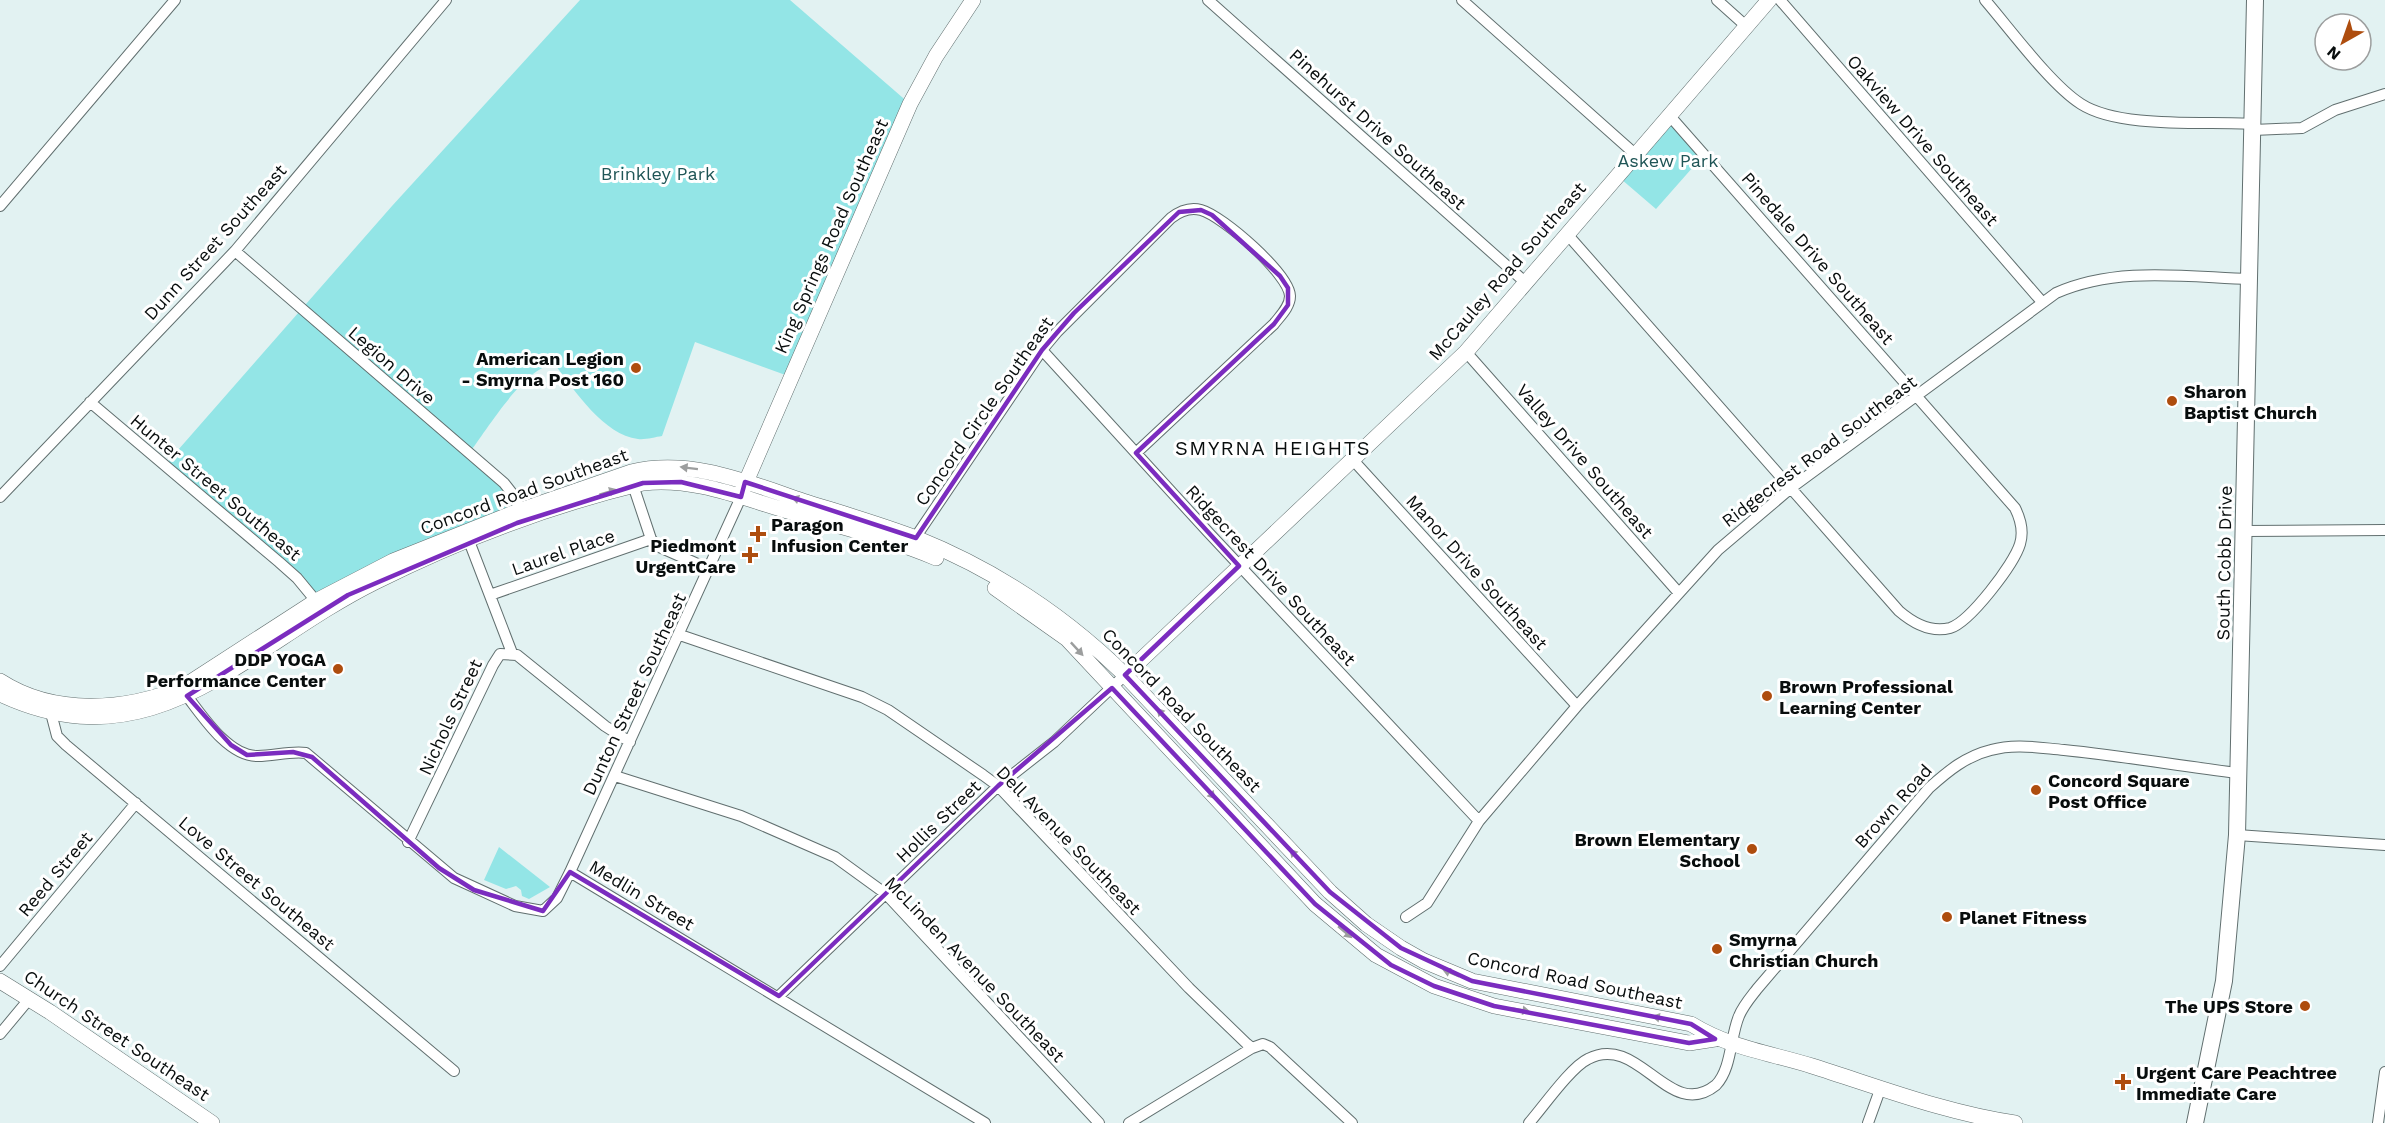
<svg xmlns="http://www.w3.org/2000/svg" width="2385" height="1123" font-family="'Work Sans',sans-serif">
  <rect width="100%" height="100%" fill="#e2f2f2"/>
  <path fill="#93e5e6" d="M580,0H790L910,104L791,377L695,342L662,436C655,437 645,440 638,439C604,435 575,391 556,366C529,359 485,433 469,453L504,483L523,514L319,606L306,588L164,466L392,206Z
    M1671,125L1701,158L1656,209L1621,179Z
    M499,847L550,887L529,899L522,896L521,890L516,886L506,889L484,880Z"/>
  <g fill="none" stroke-linecap="round" stroke-linejoin="round">
    <defs>
      <path id="street" d="M1208,0L1525,282
        M1462,0L1635,154
        M1717,0L1746,26
        M1780,0L2042,302
        M1985,0C2010,29 2051,85 2081,104C2120,129 2206,121 2253,124
        M2253,130L2302,128L2335,110L2385,94
        M0,206L175,0
        M1567,234L1899,611C1913,623 1931,633 1950,628C1970,622 2014,564 2020,544C2024,531 2021,520 2015,508L1669,115
        M235,251L504,483L515,497L521,510
        M1042,350L1208,532L1479,821
        M1466,352L1678,592
        M90,402L279,562L297,578L316,601
        M1353,460L1577,706
        M633,485L651,539L657,546L709,569
        M0,497L235,251L446,0
        M2244,531L2385,530
        M915,538L1042,350L1057,332L1171,218C1180,211 1190,207 1201,210C1223,216 1289,274 1290,296C1290,307 1280,316 1274,324L1136,453
        M469,541L512,653
        M490,595L651,539
        M680,635L862,697L888,710L983,775L998,786L1189,988L1247,1044L1252,1048L1263,1044L1270,1047L1352,1123
        M187,696C203,717 229,757 258,756C274,756 289,751 306,753L454,878L515,906L543,911L557,898L570,872L741,497
        M51,713L57,736L66,745L454,1071
        M615,776L741,816L835,857L886,894L1099,1123
        M2237,835L2385,845
        M408,842L493,665L500,654L517,655L605,726L630,742
        M570,872L985,1123
        M1406,917L1427,903L1479,821L1577,706L1718,550L1791,488L2056,293C2117,266 2186,277 2250,279
        M0,966L136,803
        M779,996L998,786L1054,742L1125,675
        M0,1034L30,998
        M1129,1123L1252,1048
        M1529,1123C1543,1107 1571,1067 1588,1059C1639,1032 1669,1123 1716,1085C1732,1068 1730,1037 1739,1016C1743,1006 1750,998 1757,989L1929,788C1948,771 1966,756 1991,750C2015,743 2040,748 2064,750C2123,756 2180,766 2238,773
        M1868,1123L1881,1087
        M2378,1123L2385,1072"/>
      <path id="secondary" d="M742,491L910,104L936,56L973,0
        M995,588L1067,639L1315,904L1376,955L1434,986L1494,1006L1689,1043L1715,1039
        M1125,675L1466,352L1769,0
        M0,681C54,716 126,711 183,687L316,601L393,561L521,510L631,472C690,458 747,482 803,501C841,513 879,524 916,538C993,569 1065,616 1125,675L1330,892L1366,924L1401,948L1424,961L1472,981L1691,1024C1730,1048 1770,1053 1812,1066C1879,1087 1946,1113 2015,1123
        M0,694C155,767 246,646 375,582C459,540 551,505 643,483C695,477 742,498 791,512C840,527 889,538 936,558
        M0,981L50,1012L212,1123"/>
      <path id="primary" d="M2195,1123L2224,981L2237,835L2255,0"/>
    </defs>
    <use href="#street" stroke="#616f6f" stroke-width="12"/>
    <use href="#secondary" stroke="#616f6f" stroke-width="16"/>
    <use href="#primary" stroke="#616f6f" stroke-width="18"/>
    <use href="#street" stroke="#fff" stroke-width="10"/>
    <use href="#secondary" stroke="#fff" stroke-width="15"/>
    <use href="#primary" stroke="#fff" stroke-width="16"/>
  </g>
  <defs><path id="oneway-solid" d="M-6-.8H1V-3.2L6.5 0L1 3.2V.8H-6Z" transform="scale(1.5)"/></defs>
  <g fill="#9c9e9e">
    <use href="#oneway-solid" transform="translate(689 468) rotate(-173)"/>
    <use href="#oneway-solid" transform="translate(608 492) rotate(-17)"/>
    <use href="#oneway-solid" transform="translate(800 500) rotate(-162)"/>
    <use href="#oneway-solid" transform="translate(1077 649) rotate(47)"/>
    <use href="#oneway-solid" transform="translate(1163 715) rotate(-133)"/>
    <use href="#oneway-solid" transform="translate(1209 792) rotate(47)"/>
    <use href="#oneway-solid" transform="translate(1296 856) rotate(-133)"/>
    <use href="#oneway-solid" transform="translate(1345 932) rotate(40)"/>
    <use href="#oneway-solid" transform="translate(1451 973) rotate(-157)"/>
    <use href="#oneway-solid" transform="translate(1521 1010) rotate(10)"/>
    <use href="#oneway-solid" transform="translate(1661 1018) rotate(-168)"/>
  </g>
  <path fill="none" stroke="#7b2cbf" stroke-width="4.5" stroke-linejoin="round" d="M1201,210L1212,215L1280,276L1288,288V305L1274,324L1136,453L1239,566L1125,675L1330,892L1401,948L1472,981L1691,1024L1715,1039L1689,1043L1494,1006L1434,986L1391,965L1315,904L1112,688L998,786L779,996L570,872L543,911L474,890L439,868L312,757L293,752L247,755L231,745L187,696L348,595L517,523L643,483L681,482L741,497L745,482L916,538L1042,350L1074,313L1179,212Z"/>
  <g fill="#ae4d0e" stroke="#fff" stroke-width="2">
    <circle cx="636" cy="368" r="6"/>
    <circle cx="2172" cy="401" r="6"/>
    <path d="M755 525h6v6h6v6h-6v6h-6v-6h-6v-6h6z"/>
    <path d="M747 546h6v6h6v6h-6v6h-6v-6h-6v-6h6z"/>
    <circle cx="338" cy="669" r="6"/>
    <circle cx="1767" cy="696" r="6"/>
    <circle cx="2036" cy="790" r="6"/>
    <circle cx="1752" cy="849" r="6"/>
    <circle cx="1947" cy="917" r="6"/>
    <circle cx="1717" cy="949" r="6"/>
    <circle cx="2305" cy="1006" r="6"/>
    <path d="M2120 1073h6v6h6v6h-6v6h-6v-6h-6v-6h6z"/>
  </g>
  <g text-anchor="middle" dominant-baseline="central" stroke-width="6" stroke-linejoin="round" paint-order="stroke">
    <g font-size="18" fill="#080d0d" stroke="#fff">
      <text transform="translate(1378 129) rotate(42)">Pinehurst Drive Southeast</text>
      <text transform="translate(1923 140) rotate(49)">Oakview Drive Southeast</text>
      <text transform="translate(831 236) rotate(-66)">King Springs Road Southeast</text>
      <text transform="translate(215 242) rotate(-48)">Dunn Street Southeast</text>
      <text transform="translate(1818 258) rotate(49)">Pinedale Drive Southeast</text>
      <text transform="translate(1507 271) rotate(-49)">McCauley Road Southeast</text>
      <text transform="translate(392 365) rotate(41)">Legion Drive</text>
      <text transform="translate(984 411) rotate(-55)">Concord Circle Southeast</text>
      <text transform="translate(1819 451) rotate(-37)">Ridgecrest Road Southeast</text>
      <text transform="translate(1585 461) rotate(49)">Valley Drive Southeast</text>
      <text transform="translate(216 487) rotate(40)">Hunter Street Southeast</text>
      <text transform="translate(524 491) rotate(-20)">Concord Road Southeast</text>
      <text transform="translate(563 552) rotate(-19)">Laurel Place</text>
      <text transform="translate(2224 563) rotate(-89)">South Cobb Drive</text>
      <text transform="translate(1477 572) rotate(48)">Manor Drive Southeast</text>
      <text transform="translate(1271 575) rotate(47)">Ridgecrest Drive Southeast</text>
      <text transform="translate(634 694) rotate(-65)">Dunton Street Southeast</text>
      <text transform="translate(1182 710) rotate(46)">Concord Road Southeast</text>
      <text transform="translate(450 717) rotate(-65)">Nichols Street</text>
      <text transform="translate(1893 806) rotate(-48)">Brown Road</text>
      <text transform="translate(938 821) rotate(-44)">Hollis Street</text>
      <text transform="translate(1069 840) rotate(46)">Dell Avenue Southeast</text>
      <text transform="translate(55 874) rotate(-50)">Reed Street</text>
      <text transform="translate(257 883) rotate(40)">Love Street Southeast</text>
      <text transform="translate(642 895) rotate(31)">Medlin Street</text>
      <text transform="translate(975 969) rotate(46)">McLinden Avenue Southeast</text>
      <text transform="translate(1575 980) rotate(12)">Concord Road Southeast</text>
      <text transform="translate(117 1035) rotate(34)">Church Street Southeast</text>
    </g>
    <g font-size="18" fill="#1f5556" stroke="#fff">
      <text x="1668" y="160">Askew Park</text>
      <text x="658" y="173">Brinkley Park</text>
    </g>
    <g font-size="18" font-weight="bold" fill="#080d0d" stroke="#fff" text-anchor="start">
      <text x="624" y="358" text-anchor="end">American Legion<tspan x="624" dy="21">- Smyrna Post 160</tspan></text>
      <text x="2184" y="391">Sharon<tspan x="2184" dy="21">Baptist Church</tspan></text>
      <text x="771" y="524">Paragon<tspan x="771" dy="21">Infusion Center</tspan></text>
      <text x="736" y="545" text-anchor="end">Piedmont<tspan x="736" dy="21">UrgentCare</tspan></text>
      <text x="326" y="659" text-anchor="end">DDP YOGA<tspan x="326" dy="21">Performance Center</tspan></text>
      <text x="1779" y="686">Brown Professional<tspan x="1779" dy="21">Learning Center</tspan></text>
      <text x="2048" y="780">Concord Square<tspan x="2048" dy="21">Post Office</tspan></text>
      <text x="1740" y="839" text-anchor="end">Brown Elementary<tspan x="1740" dy="21">School</tspan></text>
      <text x="1959" y="917">Planet Fitness</text>
      <text x="1729" y="939">Smyrna<tspan x="1729" dy="21">Christian Church</tspan></text>
      <text x="2293" y="1006" text-anchor="end">The UPS Store</text>
      <text x="2136" y="1072">Urgent Care Peachtree<tspan x="2136" dy="21">Immediate Care</tspan></text>
    </g>
    <g font-size="20" letter-spacing="1.5" fill="#080d0d" stroke="#fff">
      <text x="1273" y="448">SMYRNA HEIGHTS</text>
    </g>
  </g>
  <g transform="translate(2343 42) rotate(220)"><circle r="28" fill="#ffffff" stroke="#9c9e9e" stroke-width="1.5"/>
  <path d="M0-4.5L10 22L0 15L-10 22Z" fill="#ae4d0e"/>
  <text y="-9" font-size="16" font-weight="bold" text-anchor="middle" fill="#080d0d">N</text>
  </g>
</svg>
